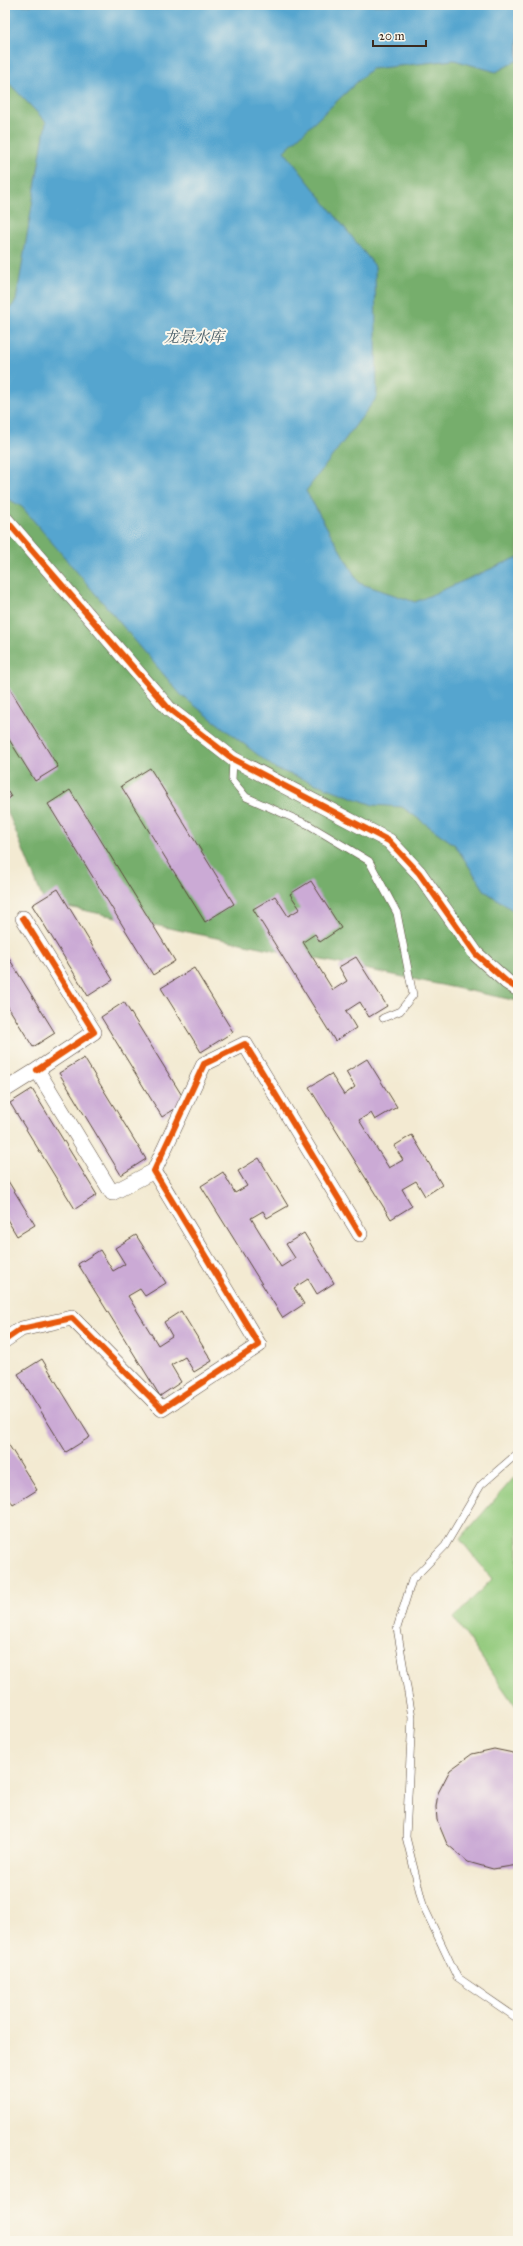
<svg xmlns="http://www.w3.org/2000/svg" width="523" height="2246" font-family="'IM FELL Great Primer','Noto Serif SC',serif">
  <rect width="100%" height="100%" fill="#fbf7ec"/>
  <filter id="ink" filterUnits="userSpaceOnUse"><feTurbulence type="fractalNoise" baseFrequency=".025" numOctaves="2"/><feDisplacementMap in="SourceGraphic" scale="8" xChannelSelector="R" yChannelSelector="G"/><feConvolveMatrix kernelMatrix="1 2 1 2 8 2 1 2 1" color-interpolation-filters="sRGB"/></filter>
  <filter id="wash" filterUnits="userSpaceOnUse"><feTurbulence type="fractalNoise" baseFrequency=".012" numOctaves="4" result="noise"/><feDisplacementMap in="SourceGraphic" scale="16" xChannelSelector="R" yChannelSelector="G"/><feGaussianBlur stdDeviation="0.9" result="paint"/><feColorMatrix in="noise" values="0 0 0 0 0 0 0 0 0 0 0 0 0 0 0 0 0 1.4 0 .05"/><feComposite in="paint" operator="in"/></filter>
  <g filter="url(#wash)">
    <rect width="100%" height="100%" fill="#f3ead2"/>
    <path fill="#93ca7d" stroke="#677a4e" d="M518,1473V1710L454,1618L492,1579L460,1539Z"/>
    <path fill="#76ae6c" stroke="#586c45" d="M5,5H518V1001L44,902L5,805Z"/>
    <path fill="#55a5cf" stroke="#486876" d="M5,5H518V60L496,72L454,60L371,69L284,151L375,266L377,397L306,491L359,583L415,602L518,557V914L485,891L455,845L402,807L373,805L276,769L181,695L22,507L5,497V315L16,301L46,122L5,79Z"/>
    <g id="blocks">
      <path fill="#cbaad5" d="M5,681L58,767L35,781L5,733Z
        M150,768L234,904L205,922L121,786Z
        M5,787L11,797L5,801Z
        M70,790L175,961L153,975L48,804Z
        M311,881L341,928L320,942L315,934L303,942L333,990L347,981L339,967L356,957L387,1006L369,1017L360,1002L346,1011L356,1028L335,1041L253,909L275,896L288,916L300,909L290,894Z
        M58,889L113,980L88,996L32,905Z
        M5,952L55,1033L33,1047L5,1002Z
        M194,968L233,1032L201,1052L161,988Z
        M124,1002L186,1102L162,1117L101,1017Z
        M84,1058L146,1159L121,1175L59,1073Z
        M367,1059L397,1107L375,1120L371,1113L359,1120L389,1168L403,1160L394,1146L412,1135L442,1185L425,1196L416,1181L402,1189L412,1206L391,1219L309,1087L331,1074L344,1095L355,1087L346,1072Z
        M32,1089L97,1195L75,1209L10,1103Z
        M259,1158L288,1206L267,1218L263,1211L251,1218L281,1267L295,1258L286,1244L304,1233L334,1283L317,1294L308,1279L294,1288L304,1304L283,1318L201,1186L223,1172L235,1193L247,1186L238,1171Z
        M5,1176L35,1225L17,1236L5,1216Z
        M136,1235L166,1283L145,1296L140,1289L128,1296L158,1345L172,1336L164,1322L181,1311L212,1361L194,1372L185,1357L171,1365L181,1382L160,1396L78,1264L100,1250L113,1271L125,1264L115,1248Z
        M42,1359L90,1437L66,1452L18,1374Z
        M5,1439L37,1490L13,1505L5,1492Z
        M494,1749L518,1754V1865L493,1869L468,1862L447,1844L437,1820L436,1807L438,1793L450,1770L472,1754Z"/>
    </g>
  </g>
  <g filter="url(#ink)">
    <use href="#blocks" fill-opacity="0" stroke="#574739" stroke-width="1"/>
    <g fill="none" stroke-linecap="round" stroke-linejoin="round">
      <defs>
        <path id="lane" d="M233,760L232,780L246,797L309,825L369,861L397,913L413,995L400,1011L383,1018
          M518,1453L481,1485L445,1546L412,1580L397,1628L412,1717L406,1837L423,1905L457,1977L518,2019"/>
        <path id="street" d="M5,519L169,709L233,759L389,841L419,873L476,954L507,982L518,989
          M23,918L94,1032L37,1070
          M5,1090L37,1070L112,1193L154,1171
          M5,1340L21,1329L72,1318L162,1409L259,1345L154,1171L204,1064L245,1044L360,1234"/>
      </defs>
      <use href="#lane" stroke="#574739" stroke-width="8"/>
      <use href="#street" stroke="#574739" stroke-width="16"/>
      <use href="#lane" stroke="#fff" stroke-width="7"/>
      <use href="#street" stroke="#fff" stroke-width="15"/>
      <defs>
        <path id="cycleway" d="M5,519L169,709L233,759L389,841L419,873L476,954L507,982L518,989
          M23,918L94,1032L37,1070
          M5,1340L21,1329L72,1318L162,1409L259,1345L154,1171L204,1064L245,1044L360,1234"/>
      </defs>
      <use href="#cycleway" stroke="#fbf7ec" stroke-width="8"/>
      <use href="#cycleway" stroke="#e8590c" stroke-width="6"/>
    </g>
  </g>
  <g text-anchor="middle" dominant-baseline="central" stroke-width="4" stroke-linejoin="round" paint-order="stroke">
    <g font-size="15" font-style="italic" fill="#455b65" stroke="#fbf7ec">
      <text x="194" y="337">龙景水库</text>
    </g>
  </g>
  <rect width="523" height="2246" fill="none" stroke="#fbf7ec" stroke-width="20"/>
  <path d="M373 40v6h53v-6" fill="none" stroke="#3b2a1e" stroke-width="2"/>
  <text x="379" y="40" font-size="12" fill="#3b2a1e" stroke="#fbf7ec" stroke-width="3" paint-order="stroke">20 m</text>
</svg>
